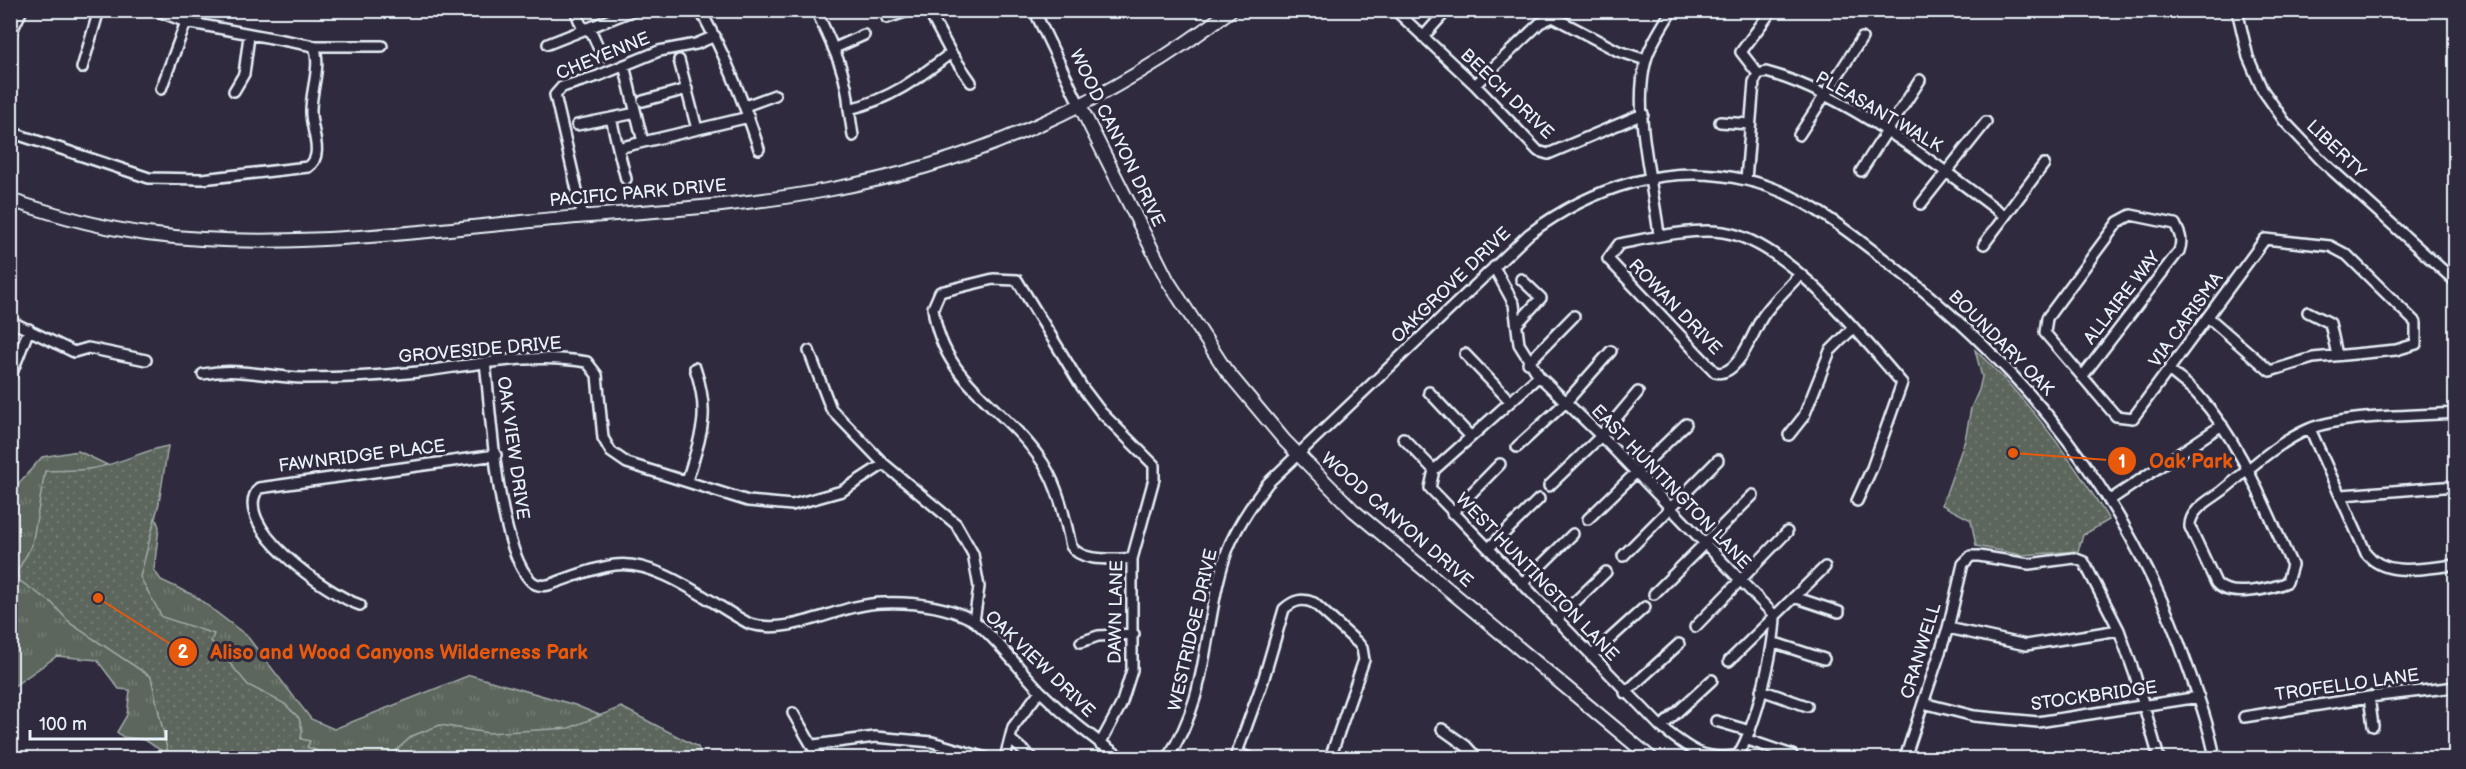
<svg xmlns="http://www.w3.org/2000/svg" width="2466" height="769" font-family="'Balsamiq Sans',sans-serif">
  <defs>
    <pattern id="grass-tufts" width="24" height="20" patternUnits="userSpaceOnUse" patternTransform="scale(1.5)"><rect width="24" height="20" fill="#5c665b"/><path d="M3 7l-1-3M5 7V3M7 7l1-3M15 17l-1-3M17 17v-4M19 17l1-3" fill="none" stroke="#737c73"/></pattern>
    <pattern id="park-dots" width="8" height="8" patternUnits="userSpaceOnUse" patternTransform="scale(1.5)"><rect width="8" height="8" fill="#5c665b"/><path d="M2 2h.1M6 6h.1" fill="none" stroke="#737c73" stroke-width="1.8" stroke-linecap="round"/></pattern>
  </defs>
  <rect width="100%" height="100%" fill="#2f2a3d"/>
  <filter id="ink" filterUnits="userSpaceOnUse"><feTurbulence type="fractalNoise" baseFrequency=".0167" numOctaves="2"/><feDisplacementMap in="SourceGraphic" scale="12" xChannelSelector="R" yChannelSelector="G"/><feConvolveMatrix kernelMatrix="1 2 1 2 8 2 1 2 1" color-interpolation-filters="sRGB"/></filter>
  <g filter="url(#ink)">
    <path fill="url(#grass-tufts)" stroke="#a2acaa" stroke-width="1.5" d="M78,451L143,482L159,527L154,570L161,580L195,596L247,636L311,719L334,729L470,675L575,705L691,753L693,758H164L162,751L145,740L123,737L117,732L127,715L130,690L119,689L97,660L57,656L11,688L10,506L19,483L42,457Z"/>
    <path fill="url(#park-dots)" stroke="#a2acaa" stroke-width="1.5" d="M1975,350C2028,399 2071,458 2109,520L2083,535L2078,551L2022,555L1976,546L1971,520L1942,505L1965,440L1971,408L1979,390L1982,377Z
      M168,446L159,503L140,577L162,617L214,634L211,641L248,685L285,704L299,718L302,730L301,739L310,741L307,747L337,758H169L151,677L71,624L52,603L20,581L17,572L32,545L45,471C59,470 74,471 88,469C116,466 140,451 168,446Z
      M621,707L698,747L702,758H388L412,736L440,725L488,733L569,728Z"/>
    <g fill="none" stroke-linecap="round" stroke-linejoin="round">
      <defs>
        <path id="minor" d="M575,10L581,25L592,33L602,56
          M700,10C725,54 744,102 759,149
          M816,10C831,44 847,71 849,109C891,99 917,79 951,53L928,10
          M1034,10L1080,106
          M1395,10L1475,85L1538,151L1548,154L1643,114
          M2237,10L2248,57L2262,89L2285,122L2322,161L2456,282
          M887,18L911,10
          M10,35L22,10
          M1423,37L1447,10
          M548,44L634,10
          M314,46H382
          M835,48L864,35
          M951,53L971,82
          M679,60L697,129
          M624,65L643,142
          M82,68L99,10
          M1758,74L1741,52L1772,10
          M1475,85L1540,23L1553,17L1618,51L1646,60
          M161,89L186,22
          M234,91L244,74L249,36
          M643,101L687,89
          M745,106L775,95
          M849,109L853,136
          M611,118L618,148
          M1720,122L1750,124
          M577,125L636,113
          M10,132L149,178L202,179L308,167C325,156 311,130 311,113C310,92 322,66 314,46L186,22L156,10
          M1799,135L1862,38
          M1861,171L1920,80
          M626,179L618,148L749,117
          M1746,180L1754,82L1758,74L1766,72C1845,93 1939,166 2005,216
          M1921,204L1986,122
          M583,216L555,95L562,87L598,76L659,51L696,44L715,36
          M1659,235C1653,183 1632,111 1646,60C1651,42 1663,26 1672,10
          M1984,244L2044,164
          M1494,267L1514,304L1519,344L1539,376L1601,436L1775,616C1774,651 1756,726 1738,755C1703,762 1688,748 1661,727L1430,488L1434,470L1539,376
          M1800,274C1788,288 1773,301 1763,316C1753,331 1738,379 1715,372L1608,259L1619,244C1650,238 1691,228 1723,232C1788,242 1860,335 1902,383L1872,468L1857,501
          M2308,312L2330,323L2337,355
          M10,321L74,352L88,348L146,360
          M1518,323L1541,298L1521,279
          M809,351L831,409L884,464L956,524L973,554L979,587L974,621
          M1465,354L1510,401
          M485,362C491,412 497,547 531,581C536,586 542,586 548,585C570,578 592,568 615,565C658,559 713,605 750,624C794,636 838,604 883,603C914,602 943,605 971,619C988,628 1025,676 1041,692C1065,716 1093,739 1122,758
          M1528,363L1574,316
          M2170,371C2179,379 2190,386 2198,395C2241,442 2265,508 2292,565L2287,582C2271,589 2229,599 2216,583L2190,527C2189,510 2210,500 2222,491C2249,469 2277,443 2309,429C2342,415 2417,416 2456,413
          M203,374C238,367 268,377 303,378C341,378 381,376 418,372C473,365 532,352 587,362L597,375L603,438L611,452L627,463L748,501L792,505L842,491L884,464
          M2082,377L2179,251C2183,240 2180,234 2175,224L2131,215L2118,222L2047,318L2045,333L2116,416L2133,418L2265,239L2330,246L2347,255L2416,323V344L2396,350L2313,358L2270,371L2208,317
          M10,378L29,329
          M1429,392L1471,437
          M2310,429L2366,553C2386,579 2427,567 2456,565
          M1789,435L1804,416L1830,351L1853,328
          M1403,438L1434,470
          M1517,447L1566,402L1611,351
          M687,481C701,435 711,415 695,368
          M1549,486L1601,436L1638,392
          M2342,495L2456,486
          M2110,500L2222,425
          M1452,513L1500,464
          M1588,519L1686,424
          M1489,548L1539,499
          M1623,556L1718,460
          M1522,584L1573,534
          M1654,594L1753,495
          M1794,597L1839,612
          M360,605C329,595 228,525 259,488L496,455
          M1556,620L1606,572
          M1695,627L1787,532
          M1948,628L2026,645L2119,630
          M1081,642L1098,636L1134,634
          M1775,643L1824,659
          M1591,656L1645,607
          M1729,661L1825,567
          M1761,690L1807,706
          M1625,693L1679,644
          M2369,697L2373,726
          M1923,703L1974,716L2038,722L2199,697
          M793,713L819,758
          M2244,717L2369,697L2456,687
          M1716,721L1750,731
          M1661,727L1712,680
          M1442,729L1466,746L1477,758
          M1011,740L1032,758
          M1748,740L1792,755
          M1100,744L1121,705L1132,670V559L1154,479V465L1101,412L1082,387L1017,280L993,279L940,292L933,308C943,385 1005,405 1043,463C1059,488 1065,518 1071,546C1082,563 1114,558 1132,559
          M814,745L875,737L932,742L986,758
          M1237,753L1250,758
          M1005,758L1013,727L1040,691
          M1167,758C1210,698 1203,622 1226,554C1235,528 1252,504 1268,483L1529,234C1592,187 1667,162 1746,180C1801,192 1846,230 1889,263C2026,369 2129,497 2186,662C2197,693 2209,725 2215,758
          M1235,758L1263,681L1284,609C1294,600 1302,598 1314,603L1358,643L1362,648L1364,660L1330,758
          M1905,758L1948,628L1963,564L1971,556H1979L2029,564L2074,558L2084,562L2119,630L2135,675L2159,758"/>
        <path id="major" d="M1080,106L1168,281L1225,369L1285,441L1353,510L1651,758
          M10,200C55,215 100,228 147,234C272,250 397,234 522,222C623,212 726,209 827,190C973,164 1112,101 1231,10"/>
      </defs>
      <use href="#minor" stroke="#e8f1f8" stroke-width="14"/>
      <use href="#major" stroke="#e8f1f8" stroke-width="16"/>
      <use href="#minor" stroke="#2f2a3d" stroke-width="9"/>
      <use href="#major" stroke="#2f2a3d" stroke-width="12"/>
    </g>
  </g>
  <g text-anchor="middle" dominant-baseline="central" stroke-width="6" stroke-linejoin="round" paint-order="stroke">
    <g font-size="18" fill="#e8f1f8" stroke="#2f2a3d">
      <text transform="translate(603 56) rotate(-22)">CHEYENNE</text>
      <text transform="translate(1507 94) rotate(44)">BEECH DRIVE</text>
      <text transform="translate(1879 112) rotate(30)">PLEASANT WALK</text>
      <text transform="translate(1117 138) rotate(64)">WOOD CANYON DRIVE</text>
      <text transform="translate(2336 149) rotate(44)">LIBERTY</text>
      <text transform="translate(638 193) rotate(-5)">PACIFIC PARK DRIVE</text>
      <text transform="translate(1451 285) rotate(-44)">OAKGROVE DRIVE</text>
      <text transform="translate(2122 298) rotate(-52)">ALLAIRE WAY</text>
      <text transform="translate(1675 307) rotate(46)">ROWAN DRIVE</text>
      <text transform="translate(2186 320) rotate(-54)">VIA CARISMA</text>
      <text transform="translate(2001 343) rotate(45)">BOUNDARY OAK</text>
      <text transform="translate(480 350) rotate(-5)">GROVESIDE DRIVE</text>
      <text transform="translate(513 448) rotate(82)">OAK VIEW DRIVE</text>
      <text transform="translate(362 456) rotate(-7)">FAWNRIDGE PLACE</text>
      <text transform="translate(1671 487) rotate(46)">EAST HUNTINGTON LANE</text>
      <text transform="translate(1397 520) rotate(41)">WOOD CANYON DRIVE</text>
      <text transform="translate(1537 577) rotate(46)">WEST HUNTINGTON LANE</text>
      <text transform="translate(1116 612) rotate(-89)">DAWN LANE</text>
      <text transform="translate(1193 630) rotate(-77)">WESTRIDGE DRIVE</text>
      <text transform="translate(1921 651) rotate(-73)">CRANWELL</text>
      <text transform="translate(1040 664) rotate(44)">OAK VIEW DRIVE</text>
      <text transform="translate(2347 685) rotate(-8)">TROFELLO LANE</text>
      <text transform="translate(2094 696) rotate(-8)">STOCKBRIDGE</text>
    </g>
  </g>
  <path fill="none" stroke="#e8590c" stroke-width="2" d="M2013 453L2122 461M98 598L183 652"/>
  <g fill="#e8590c" stroke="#2f2a3d" stroke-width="2">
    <circle cx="2013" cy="453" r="6"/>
    <circle cx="98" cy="598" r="6"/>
    <circle cx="2122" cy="461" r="15"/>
    <circle cx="183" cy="652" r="15"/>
  </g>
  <g font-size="18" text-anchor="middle" font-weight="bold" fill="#fff">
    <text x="2122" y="468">1</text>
    <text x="183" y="658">2</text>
  </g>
  <g font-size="20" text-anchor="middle" font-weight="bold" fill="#e8590c" stroke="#2f2a3d" stroke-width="6" stroke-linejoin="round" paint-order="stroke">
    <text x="2191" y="468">Oak Park</text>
    <text x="399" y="659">Aliso and Wood Canyons Wilderness Park</text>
  </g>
  <rect width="2466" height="769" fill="none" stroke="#2f2a3d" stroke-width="36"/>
  <rect x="18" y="18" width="2430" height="733" fill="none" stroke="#e8f1f8" stroke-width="2" filter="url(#ink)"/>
  <path d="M30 730v9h136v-9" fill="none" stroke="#e8f1f8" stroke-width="3"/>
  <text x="39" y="730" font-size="18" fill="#e8f1f8" stroke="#2f2a3d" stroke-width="4.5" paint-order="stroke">100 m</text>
</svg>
